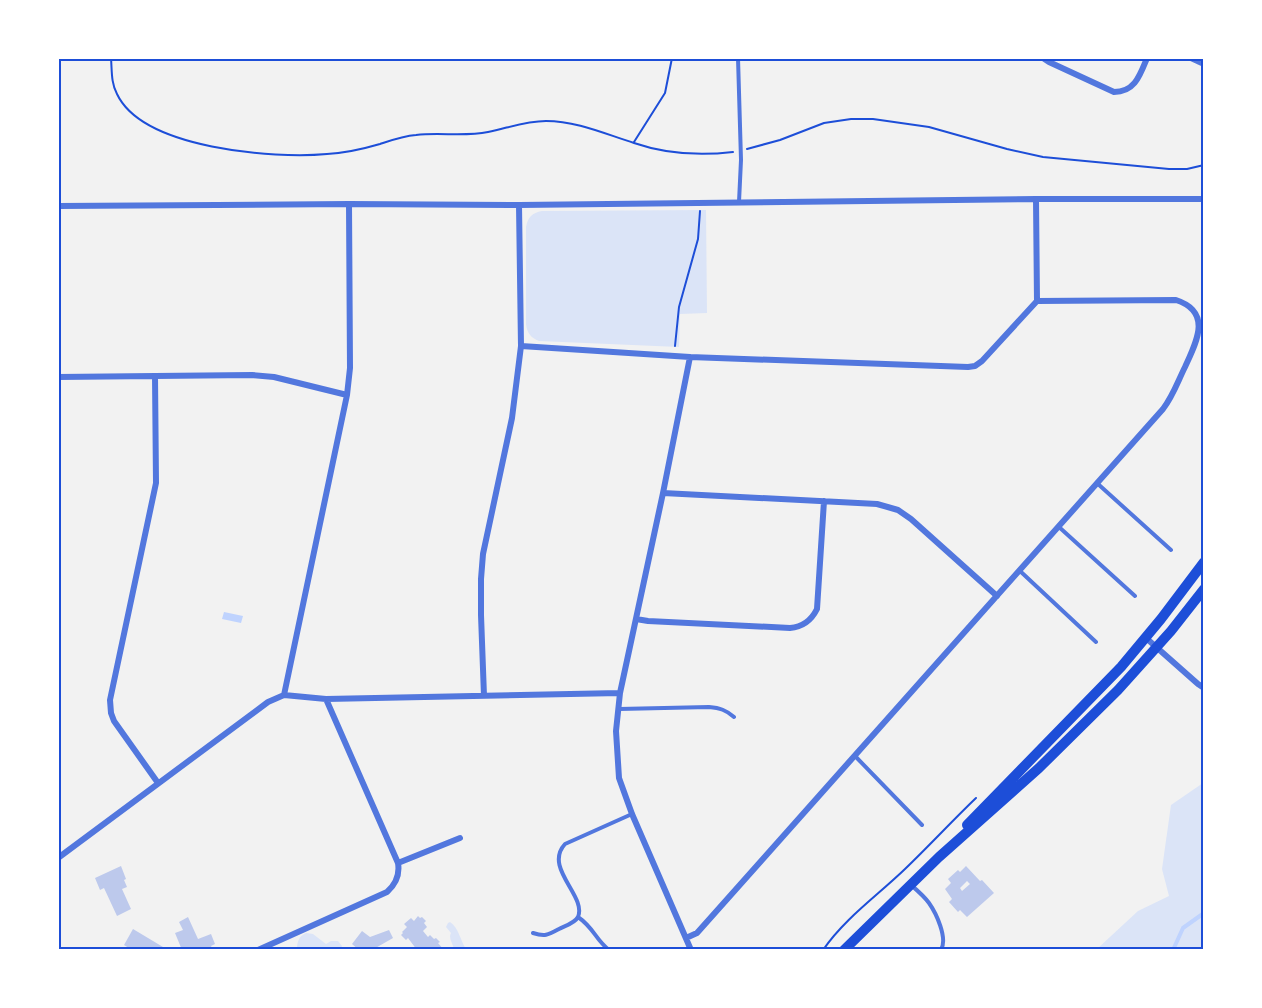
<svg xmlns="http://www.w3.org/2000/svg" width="1262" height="1008" font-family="Barlow,sans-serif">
  <rect width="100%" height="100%" fill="#f2f2f2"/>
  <path fill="#dbe4f7" d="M706,210L707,313L680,314L679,347L539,341C531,338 527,333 526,324V227C528,217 532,213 542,211Z
    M1203,783V949H1097L1138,911L1169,896L1162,869L1171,805Z
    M450,922C459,928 460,940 466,949H454C453,944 448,938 451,933L446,927L448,923Z
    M306,933L313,934L326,944L331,941H338L342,946L341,949H297C297,942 299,936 306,933Z"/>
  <path fill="#bfd3fe" d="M224,612L243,616L241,623L222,619Z"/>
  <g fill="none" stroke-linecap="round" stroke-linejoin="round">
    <path stroke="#bfd3fe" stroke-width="4" d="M1173,950L1183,928L1204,913"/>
  </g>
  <path fill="#bdc9ec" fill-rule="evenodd" d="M121,866L126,879L124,880L127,887L122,889L131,909L117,916L104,888L100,890L95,878Z
    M966,866L980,881L982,880L994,893L967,917L960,910L958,912L949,902L952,899L945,889L951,883L948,879L958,870L960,872ZM967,881L970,884L962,891L960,888Z
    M418,916L420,918L422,917L426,921L424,923L427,927L423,931L428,937L430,935L434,939L436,938L440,942L438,943L444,950H417L408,938L406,940L401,935L403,933L402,932L407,927L404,924L411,918L414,921Z
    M188,917L198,939L211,934L215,944L211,946L213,950H182L175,933L183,930L179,922Z
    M133,929L168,950H132L124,945Z
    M389,930L393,938L372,950H359L352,944L362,931L370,937Z"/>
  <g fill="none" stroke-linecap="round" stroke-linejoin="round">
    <path stroke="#1d4ed8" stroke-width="2" d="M111,58C112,71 111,83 117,94C143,149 274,159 327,154C345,153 363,149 380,144C392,140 403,136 416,135C440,132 464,137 488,132C508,128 525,121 546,121C577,121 605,134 634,143C666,154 699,156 733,152
      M634,142L665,93L672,58
      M747,149L780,140L824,123L851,119H873L929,127L1007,149L1043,157L1169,169H1187L1204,165
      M675,346L679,307L698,239L700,211
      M823,950C845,918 877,896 905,869C929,846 952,821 976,798"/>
    <path stroke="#5277de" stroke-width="4" d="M738,58L741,160L739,202
      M1098,484L1171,550
      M1059,527L1135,596
      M1020,571L1096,642
      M619,709L709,707C720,708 726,710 734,717
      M855,756L922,825
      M911,885C918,891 924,896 929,903C936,913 948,938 941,950
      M578,917C594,928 595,939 609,950
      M533,933C545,937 548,935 559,929C565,926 575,923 578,917C587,896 543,868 565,844L632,814"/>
    <path stroke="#5277de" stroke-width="6" d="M1043,58L1049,62L1114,92C1135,92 1140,75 1147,58
      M1191,58L1204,64
      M58,206L349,204L519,205L1036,199H1204
      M521,346L690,357L968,367L975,366L982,361L1037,301L1036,199
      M690,357L663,493L620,693L616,731L619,778L632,814L691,950
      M155,376L156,483L110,700L111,713L114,721L158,783
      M58,377L252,375L274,377L347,395
      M663,493L877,504L898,510L911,519L997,596
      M636,619L648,621L790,628C803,627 811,621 817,609L824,501
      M1146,638L1198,684L1204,688
      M284,695L326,699L620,693
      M484,696L481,615V579L483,554L512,418L521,346L519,205
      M58,858L268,702L284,695L347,395L350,368L349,204
      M398,863L460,838
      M686,938L697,933L1163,409C1173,396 1178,381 1185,367C1196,343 1213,312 1176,300L1037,301
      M258,950L387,892C396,884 400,875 398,863L326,699"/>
    <path stroke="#1d4ed8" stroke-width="10" d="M967,825L1121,667L1161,619L1204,562
      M844,950L939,857L1039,768L1118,690L1171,631L1204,589"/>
  </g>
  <rect width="1262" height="1008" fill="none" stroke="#ffffff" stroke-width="120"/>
  <rect x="60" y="60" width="1142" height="888" fill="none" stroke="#1d4ed8" stroke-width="2"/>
</svg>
